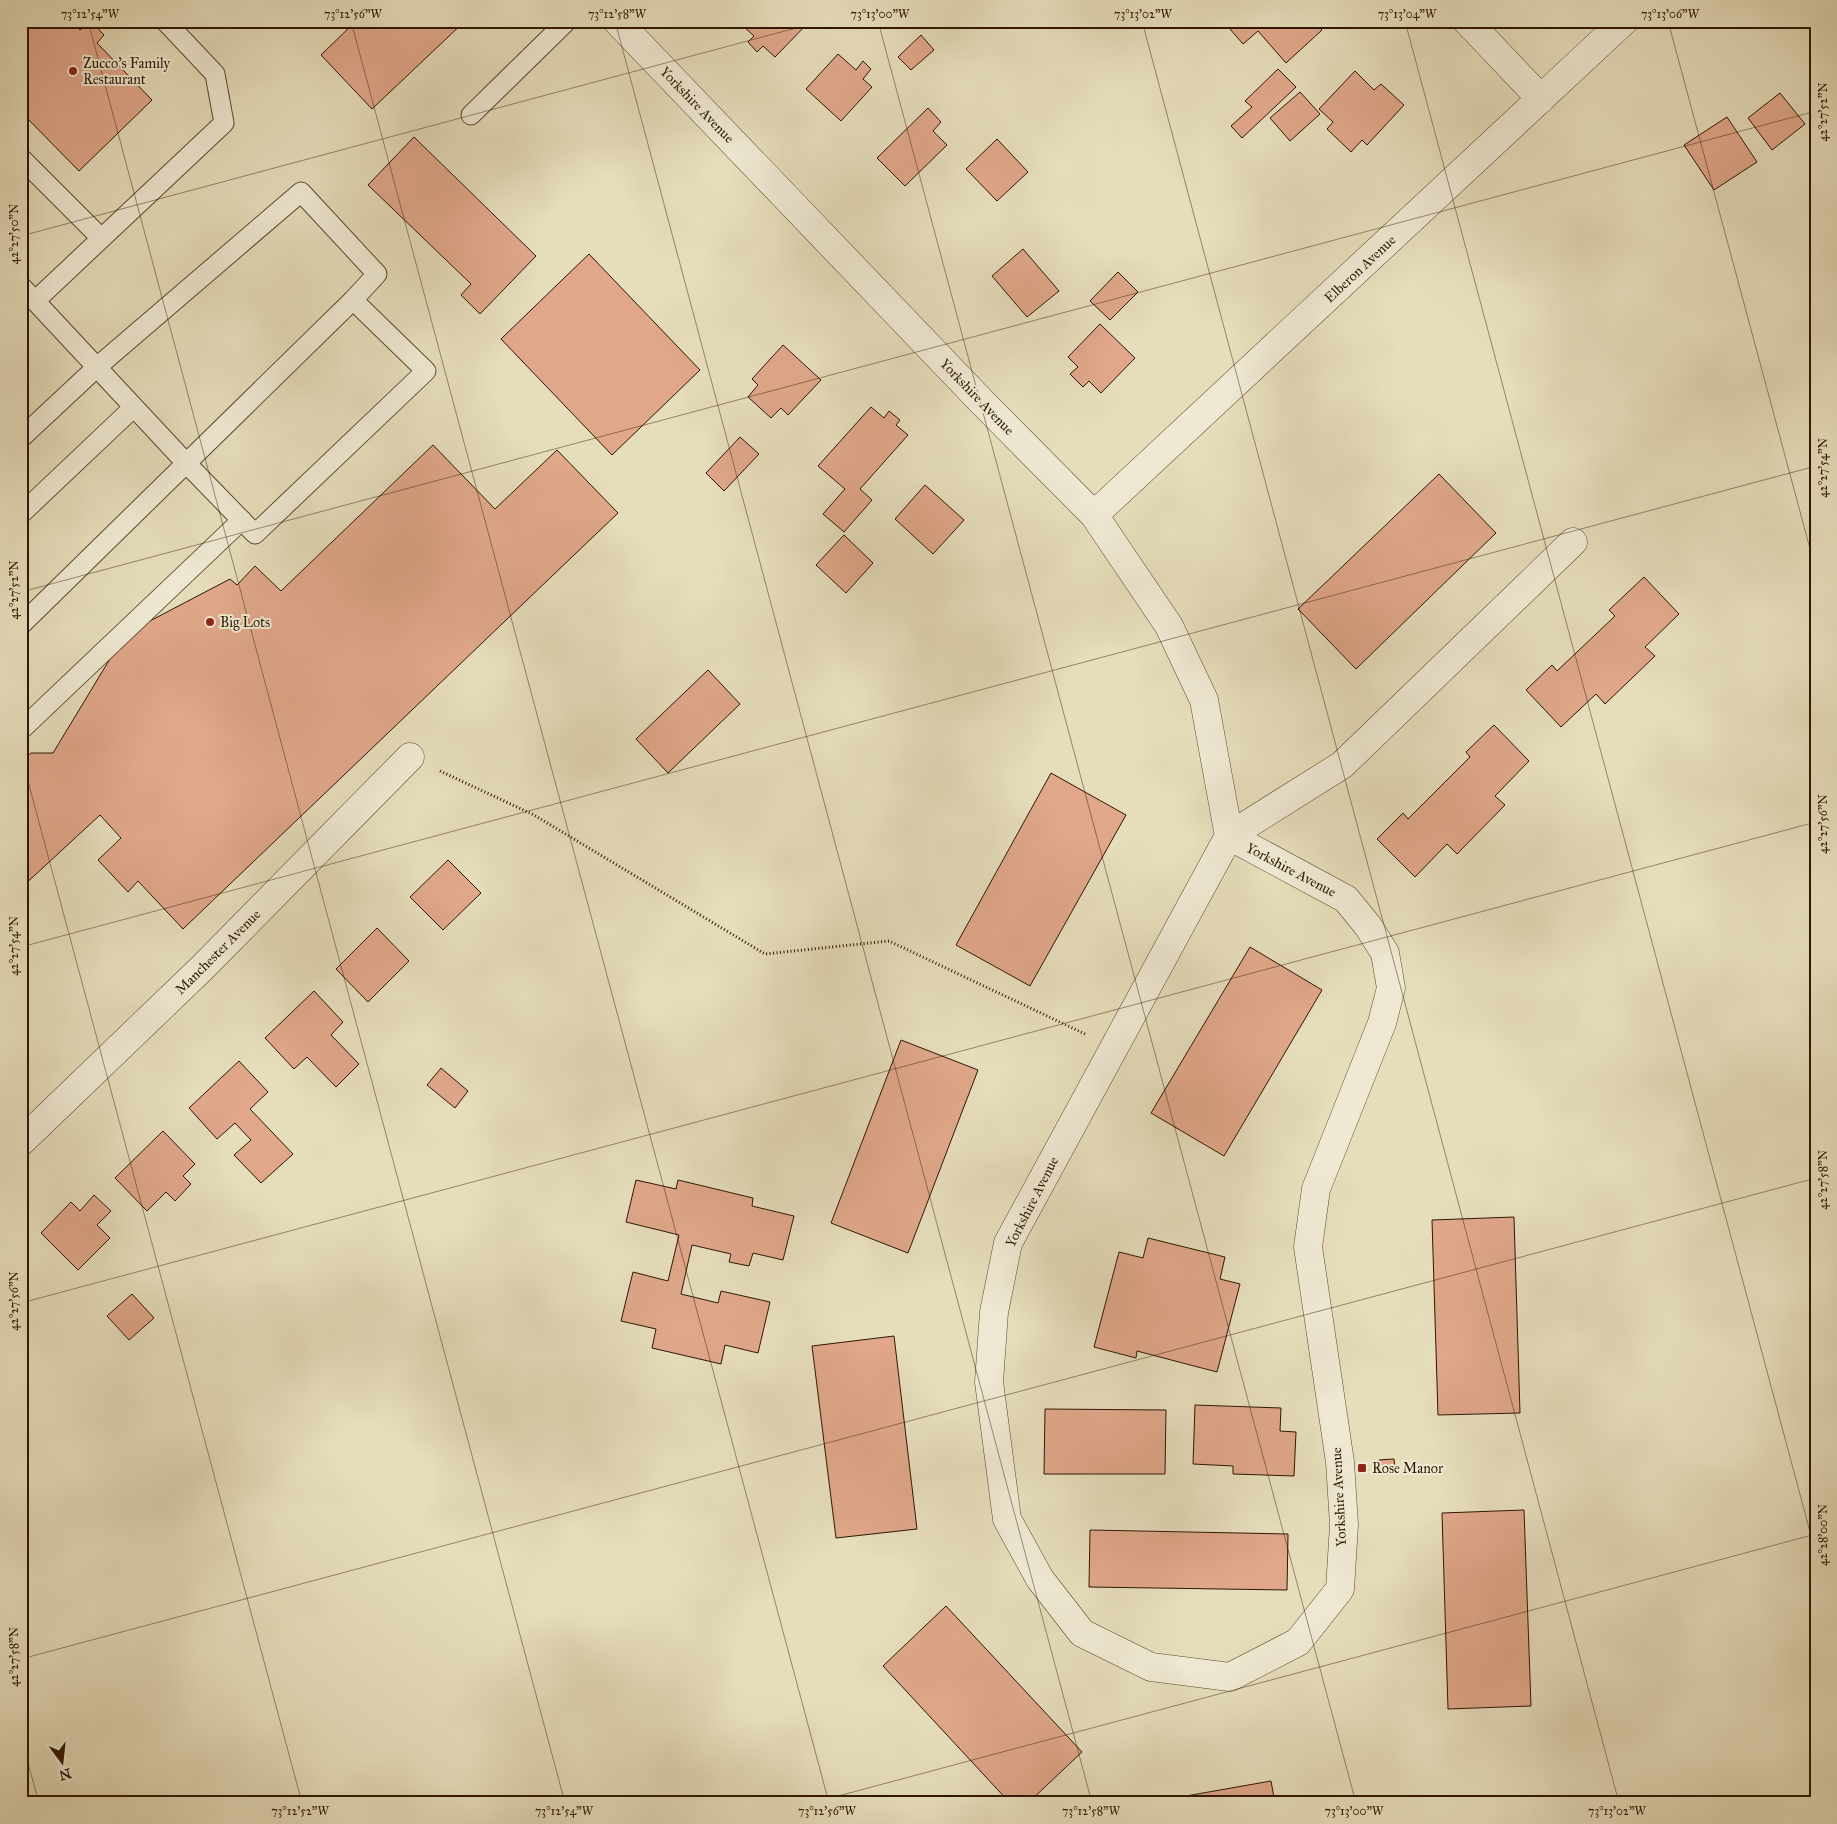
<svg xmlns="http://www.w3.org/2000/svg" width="1837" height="1824" font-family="'IM FELL Great Primer',serif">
  <rect width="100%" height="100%" fill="#e6ddbb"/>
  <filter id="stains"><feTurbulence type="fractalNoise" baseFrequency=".004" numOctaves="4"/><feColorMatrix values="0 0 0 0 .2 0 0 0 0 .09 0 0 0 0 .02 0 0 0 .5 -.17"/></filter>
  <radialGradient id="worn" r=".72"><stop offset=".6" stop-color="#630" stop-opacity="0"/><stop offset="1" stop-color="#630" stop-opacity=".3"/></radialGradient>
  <path fill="#e0a78b" stroke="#2d1600" d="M21,21H71L80,30L91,21L104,35L97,43L152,100L79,171L21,112Z
    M356,21H465L372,109L321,55Z
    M747,21H810L775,57L763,46L757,52L748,42L754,36L743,26Z
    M1239,21H1314L1322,30L1286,63L1258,31L1243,44L1230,29Z
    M921,35L934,50L911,70L898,57Z
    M838,54L856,70L863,61L871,69L863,79L872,87L841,121L806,89Z
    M1278,69L1296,87L1242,138L1231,126L1252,107L1245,101Z
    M1355,71L1374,90L1381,84L1404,105L1367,145L1362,140L1351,152L1327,129L1333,122L1319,109Z
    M1300,92L1320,114L1290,141L1270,118Z
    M1780,93L1805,124L1772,150L1748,118Z
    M928,108L941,122L933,131L947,145L905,186L877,158Z
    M1727,117L1757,162L1714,190L1684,145Z
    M414,137L536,256L480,314L461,295L471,284L368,185Z
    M997,139L1028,172L997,201L966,169Z
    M1023,249L1059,291L1027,317L992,276Z
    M589,254L700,370L612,455L501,339Z
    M1118,272L1138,292L1110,320L1090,301Z
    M1100,324L1135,358L1101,393L1089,381L1083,387L1070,374L1078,367L1068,357Z
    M783,345L821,380L788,415L781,408L771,418L748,397L758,385L752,379Z
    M871,407L884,418L889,411L900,420L896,425L908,435L860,489L872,500L844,532L823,514L845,489L818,466Z
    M740,437L759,454L724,491L706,473Z
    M433,445L495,509L557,450L618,513L183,929L138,881L128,892L98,860L121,838L100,815L21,888V762L31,753H53L125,634L230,579L237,585L255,566L281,591Z
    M1439,474L1496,533L1356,669L1298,609Z
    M925,485L964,520L933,554L895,519Z
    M844,535L873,563L846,593L816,565Z
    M1644,577L1679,614L1645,647L1655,656L1605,704L1596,694L1561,727L1526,690L1552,665L1557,671L1615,616L1609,610Z
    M708,670L740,704L668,773L636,739Z
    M1494,725L1529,761L1495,796L1505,805L1457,854L1447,844L1415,877L1377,839L1403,813L1408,819L1470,757L1466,752Z
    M1051,773L1126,815L1030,986L956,945Z
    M448,860L481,893L443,930L410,897Z
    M377,928L409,961L368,1002L336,969Z
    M1250,947L1322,990L1224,1156L1151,1113Z
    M314,991L343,1022L331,1035L359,1064L336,1087L307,1057L294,1069L265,1038Z
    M901,1040L978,1070L908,1253L831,1223Z
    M239,1061L268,1092L250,1109L293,1154L261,1183L234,1155L251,1140L235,1123L217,1139L189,1108Z
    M441,1068L468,1091L455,1108L427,1085Z
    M163,1131L195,1164L183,1176L191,1184L175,1201L166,1192L147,1211L115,1178Z
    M636,1180L676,1189L678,1180L753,1198L752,1206L794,1216L783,1260L753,1253L749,1266L729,1262L731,1254L692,1245L681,1294L718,1303L721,1291L770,1302L758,1353L725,1345L721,1364L652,1348L656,1329L621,1321L633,1272L668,1281L679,1235L626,1222Z
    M94,1195L111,1211L97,1225L110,1238L78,1270L41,1233L71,1202L80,1211Z
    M1514,1217L1520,1413L1438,1415L1432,1220Z
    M1148,1238L1225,1257L1220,1279L1240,1284L1217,1372L1137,1351L1136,1358L1094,1347L1119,1252L1143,1258Z
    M132,1294L154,1318L129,1340L107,1316Z
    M894,1336L917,1529L836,1538L812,1346Z
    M1195,1405L1281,1408L1280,1431L1296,1432L1294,1476L1233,1474V1466L1193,1464Z
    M1045,1409L1166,1410L1165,1474H1044Z
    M1394,1459L1395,1468H1379V1460Z
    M1524,1510L1531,1706L1448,1709L1442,1513Z
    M1090,1530L1288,1534L1287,1590L1089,1587Z
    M946,1606L1082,1752L1028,1803H1010L883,1666Z
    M1271,1781L1275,1803H1187L1186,1796Z"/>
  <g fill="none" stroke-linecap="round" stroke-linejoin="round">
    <defs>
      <path id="service" d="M471,115L567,21
        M21,158L101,238
        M21,286L187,464L255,534L426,371L353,300L21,625
        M35,301L224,123L215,74L165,21
        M21,438L97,367L301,192L377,274L353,300
        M21,514L134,407
        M21,730L242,520"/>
      <path id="minor" d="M617,21L982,402L1094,515L1169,626L1204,700L1229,836L1008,1243L994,1312L989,1382L1007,1519L1040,1579L1082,1633L1151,1667L1230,1677L1298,1642L1340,1589L1344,1525L1340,1462L1308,1247L1316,1189L1382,1023L1391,988L1385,953L1368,926L1346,899L1229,836L1342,765L1573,542
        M1467,21L1541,99
        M1094,515L1624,21
        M21,1142L203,967L410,757"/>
    </defs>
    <use href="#service" stroke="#5b482f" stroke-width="21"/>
    <use href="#minor" stroke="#5b482f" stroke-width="29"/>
    <path stroke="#2d1600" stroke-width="3" stroke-dasharray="1 2.5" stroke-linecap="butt" d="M440,771L534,815L765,954L889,941L1085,1034"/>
    <use href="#service" stroke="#efe9d3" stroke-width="19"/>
    <use href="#minor" stroke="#efe9d3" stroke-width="28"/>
  </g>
  <path fill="none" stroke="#2d1600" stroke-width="1" stroke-opacity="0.45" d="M88,21L565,1803M351,21L829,1803M615,21L1092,1803M878,21L1356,1803M1142,21L1619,1803M1405,21L1816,1554M1668,21L1816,571M21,236L822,21M21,592L1816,111M21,755L302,1803M21,947L1816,466M21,1303L1816,822M21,1659L1816,1178M21,1738L39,1803M812,1803L1816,1534"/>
  <g fill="#8f2418" stroke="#efe9d3" stroke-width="2">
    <circle cx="73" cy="71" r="5"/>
    <circle cx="210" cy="622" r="5"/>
    <rect x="1357" y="1463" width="10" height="10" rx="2.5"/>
  </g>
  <g text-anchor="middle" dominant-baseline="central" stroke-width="4" stroke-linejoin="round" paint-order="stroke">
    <g font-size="14" fill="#2d1600" stroke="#efe9d3" text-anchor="start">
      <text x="83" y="63">Zucco's Family<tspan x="83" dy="16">Restaurant</tspan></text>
      <text x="220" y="622">Big Lots</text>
      <text x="1372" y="1468">Rose Manor</text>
    </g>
    <g font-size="14" fill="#2d1600" stroke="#efe9d3">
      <text transform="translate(697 105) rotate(46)">Yorkshire Avenue</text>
      <text transform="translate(1360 269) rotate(-43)">Elberon Avenue</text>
      <text transform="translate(977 397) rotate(46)">Yorkshire Avenue</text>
      <text transform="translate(1291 870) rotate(28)">Yorkshire Avenue</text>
      <text transform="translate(218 952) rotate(-45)">Manchester Avenue</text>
      <text transform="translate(1032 1202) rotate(-63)">Yorkshire Avenue</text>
      <text transform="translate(1339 1497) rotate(-93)">Yorkshire Avenue</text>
    </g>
  </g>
  <rect width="1837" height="1824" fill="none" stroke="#e6ddbb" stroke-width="55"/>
  <g transform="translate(62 1762) rotate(165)" stroke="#efe9d3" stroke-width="4" paint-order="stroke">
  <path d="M0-4L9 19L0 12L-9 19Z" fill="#2d1600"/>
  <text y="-8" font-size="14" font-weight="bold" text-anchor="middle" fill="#2d1600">N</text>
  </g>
  <rect x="28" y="28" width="1782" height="1768" fill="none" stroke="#2d1600" stroke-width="2"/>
  <g font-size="12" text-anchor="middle" fill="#2d1600">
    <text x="90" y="18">73°12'54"W</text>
    <text x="353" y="18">73°12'56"W</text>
    <text x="617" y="18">73°12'58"W</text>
    <text x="880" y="18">73°13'00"W</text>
    <text x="1143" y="18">73°13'02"W</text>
    <text x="1407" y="18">73°13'04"W</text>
    <text x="1670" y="18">73°13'06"W</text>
    <text transform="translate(1823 112) rotate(-90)" y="4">42°27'52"N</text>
    <text transform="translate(14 234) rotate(-90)" y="4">42°27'50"N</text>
    <text transform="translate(1823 468) rotate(-90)" y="4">42°27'54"N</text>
    <text transform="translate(14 590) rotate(-90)" y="4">42°27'52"N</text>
    <text transform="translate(1823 824) rotate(-90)" y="4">42°27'56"N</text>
    <text transform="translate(14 946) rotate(-90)" y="4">42°27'54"N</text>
    <text transform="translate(1823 1180) rotate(-90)" y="4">42°27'58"N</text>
    <text transform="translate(14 1301) rotate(-90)" y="4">42°27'56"N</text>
    <text transform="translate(1823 1535) rotate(-90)" y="4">42°28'00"N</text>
    <text transform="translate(14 1657) rotate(-90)" y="4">42°27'58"N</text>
    <text x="300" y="1815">73°12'52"W</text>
    <text x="564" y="1815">73°12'54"W</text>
    <text x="827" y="1815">73°12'56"W</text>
    <text x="1091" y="1815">73°12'58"W</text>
    <text x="1354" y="1815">73°13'00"W</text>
    <text x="1617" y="1815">73°13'02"W</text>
  </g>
  <rect width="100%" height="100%" filter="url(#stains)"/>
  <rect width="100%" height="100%" fill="url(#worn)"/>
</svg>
